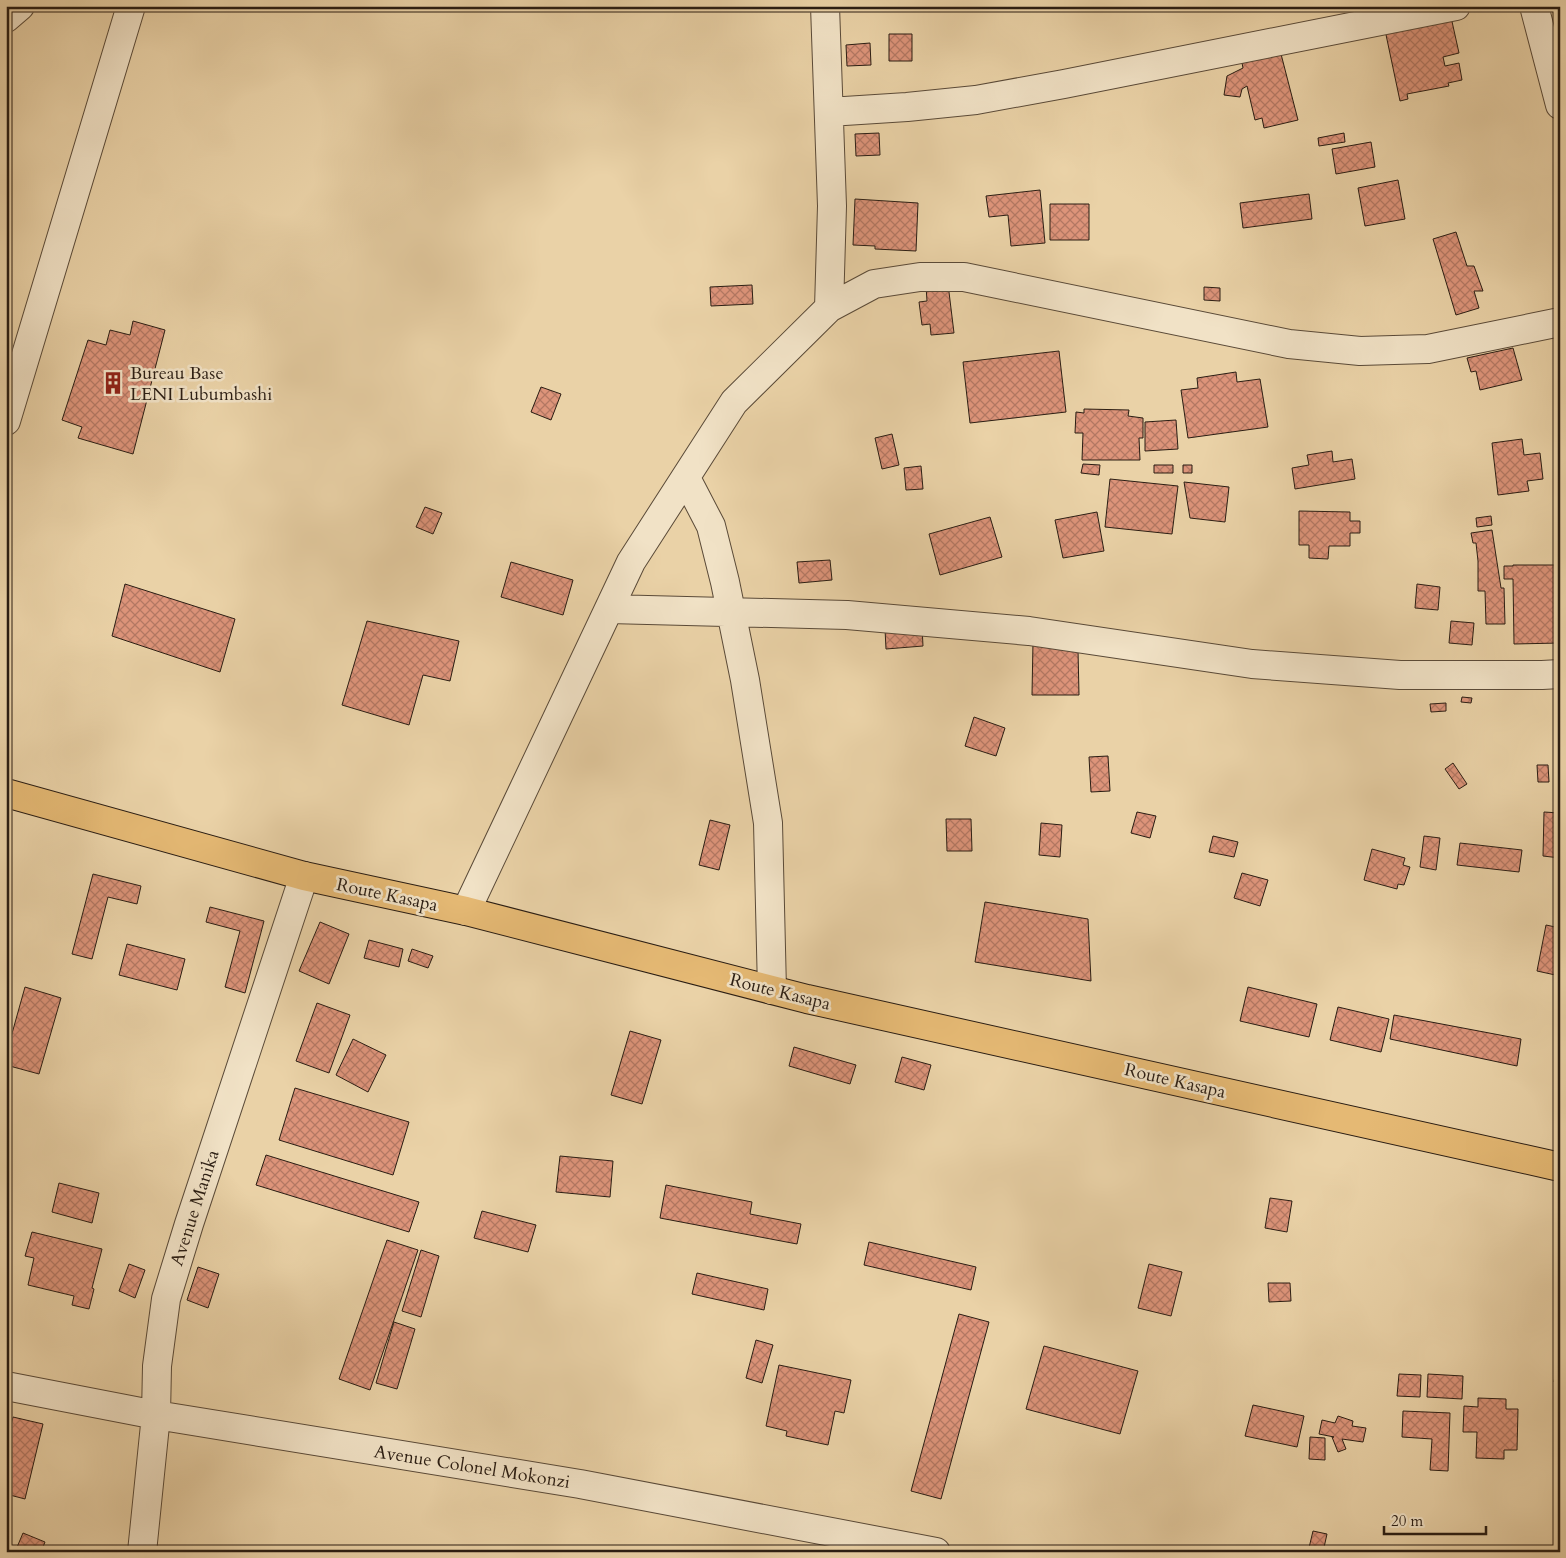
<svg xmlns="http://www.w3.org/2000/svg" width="1566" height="1558" font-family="Cardo,serif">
  <defs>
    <pattern id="building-cross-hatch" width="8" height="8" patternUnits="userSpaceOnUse" patternTransform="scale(1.25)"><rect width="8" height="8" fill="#dd947a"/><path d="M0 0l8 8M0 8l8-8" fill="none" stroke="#b37863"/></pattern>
  </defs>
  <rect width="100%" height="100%" fill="#ead2a7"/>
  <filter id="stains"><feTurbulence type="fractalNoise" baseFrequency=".004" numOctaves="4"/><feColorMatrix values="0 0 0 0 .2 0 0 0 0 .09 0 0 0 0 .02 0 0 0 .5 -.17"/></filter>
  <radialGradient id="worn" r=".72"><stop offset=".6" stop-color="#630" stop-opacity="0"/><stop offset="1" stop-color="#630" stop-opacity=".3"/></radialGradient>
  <path fill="url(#building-cross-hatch)" stroke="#2a1d13" d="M1451,17L1459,53L1443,57L1445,66L1459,63L1462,80L1448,83L1449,86L1407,94L1408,99L1400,101L1385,30Z
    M889,34H912V61H889Z
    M870,43L871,65L847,66L846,45Z
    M1281,54L1298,120L1264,128L1262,118L1255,120L1247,86L1242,89L1240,97L1224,95L1227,76L1243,68L1242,63Z
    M879,133L880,155L856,156L855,134Z
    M1344,133L1345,142L1319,146L1318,138Z
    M1371,142L1375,167L1336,174L1332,149Z
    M1398,180L1405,219L1365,226L1358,188Z
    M1040,190L1045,243L1011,246L1008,215L989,217L986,196Z
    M1309,194L1312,219L1243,228L1240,203Z
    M855,199L918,203L916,251L875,249V246L853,245Z
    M1050,204H1089V240H1050Z
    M1456,232L1467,266H1474L1483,291H1474L1479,308L1456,315L1433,239Z
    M948,284L954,333L931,335L930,324L922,325L919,302L927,301L926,286Z
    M752,285L753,304L711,306L710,287Z
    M1204,287L1220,288V301L1204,300Z
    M133,321L165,330L133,454L78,438L82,427L62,420L88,340L106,345L110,330L130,335Z
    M1513,348L1522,380L1480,390L1476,371L1471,372L1467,358Z
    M1059,351L1066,412L970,423L963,362Z
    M1236,372L1237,382L1260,379L1268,427L1188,438L1181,390L1198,388L1197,378Z
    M541,387L561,394L551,420L531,412Z
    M1084,409L1129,410L1128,416L1143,418V438H1139L1140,460H1082L1083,433H1075L1076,412L1084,413Z
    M1176,420L1178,449L1145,451V422Z
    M892,434L899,465L882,469L875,438Z
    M1522,439L1524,455L1540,453L1543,479L1527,481L1529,491L1498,495L1492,443Z
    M1332,451L1333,462L1352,459L1355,479L1295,489L1292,468L1309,465L1307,455Z
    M1083,464L1100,465L1099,475L1081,473Z
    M1154,465H1173V473H1154Z
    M1183,465H1192V473H1183Z
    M921,466L923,489L906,490L904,468Z
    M1110,479L1178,486L1172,534L1105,527Z
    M1184,482L1229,487L1225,522L1190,518Z
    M425,507L442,513L433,534L416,527Z
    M1299,511L1350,512V521H1360V533H1350V546H1329L1328,559L1309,558V545H1299Z
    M1097,512L1104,551L1063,558L1055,520Z
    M1491,516L1492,525L1477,527L1476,518Z
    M990,517L1002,557L940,575L929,534Z
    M1492,530L1501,588H1504L1505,624H1486L1485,591H1478V561L1476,543H1473L1471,533Z
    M830,560L832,580L799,583L797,562Z
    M511,562L573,580L563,615L501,597Z
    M1513,565H1560V643L1514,644L1513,579H1504V566H1513Z
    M125,584L235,619L220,672L112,636Z
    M1417,584L1440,587L1438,610L1415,608Z
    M367,621L459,641L450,681L423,675L409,725L342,705Z
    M1451,621L1474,623L1472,645L1449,643Z
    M922,627L923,646L886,649L885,629Z
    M1033,641L1078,650L1079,695H1032Z
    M1462,697L1472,698L1471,703L1461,702Z
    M1446,703V711L1431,712L1430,704Z
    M974,717L1005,728L996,756L965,746Z
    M1108,756L1110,791L1091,792L1089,757Z
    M1453,763L1467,784L1459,789L1445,769Z
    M1537,765H1548L1549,782H1538Z
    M1137,812L1156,816L1150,838L1131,833Z
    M1544,812L1560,813V858L1543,856Z
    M946,819H971L972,851H947Z
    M710,820L730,825L719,870L699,865Z
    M1041,823L1062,825L1060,857L1039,855Z
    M1213,836L1238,842L1234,857L1209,852Z
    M1424,836L1440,838L1436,870L1420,867Z
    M1460,843L1522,850L1519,872L1457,865Z
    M1372,849L1405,858L1403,865L1410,867L1404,885L1398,884L1397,889L1364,880Z
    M1242,873L1268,880L1260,906L1234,898Z
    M93,874L141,886L137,904L108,897L92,959L72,954Z
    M985,902L1088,919L1091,981L975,962Z
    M210,907L264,921L245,993L225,987L240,931L206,922Z
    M320,922L349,934L329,984L299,971Z
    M1546,925L1560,928V976L1537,971Z
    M369,940L403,949L399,967L364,958Z
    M127,944L185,959L177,990L119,975Z
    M412,949L433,956L428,968L408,961Z
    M25,987L61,998L39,1074L6,1065V1055Z
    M1248,987L1317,1004L1309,1037L1240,1021Z
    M317,1003L350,1015L329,1073L296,1061Z
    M1338,1007L1389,1019L1381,1052L1330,1040Z
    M1394,1015L1521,1039L1517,1066L1390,1039Z
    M630,1031L661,1040L642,1104L611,1095Z
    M353,1039L386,1055L368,1092L336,1075Z
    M794,1047L856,1065L850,1084L789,1066Z
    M902,1057L931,1065L924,1090L895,1082Z
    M295,1088L409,1122L393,1175L279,1140Z
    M266,1155L419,1202L409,1232L256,1185Z
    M560,1156L613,1161L610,1197L556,1192Z
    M59,1183L99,1193L92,1223L52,1212Z
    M666,1185L752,1202L750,1214L801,1224L797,1244L660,1218Z
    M1270,1198L1292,1201L1287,1232L1265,1228Z
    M482,1211L536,1225L528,1252L474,1238Z
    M32,1232L102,1249L92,1288L94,1289L89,1309L72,1305L74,1296L28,1285L34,1258L25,1256Z
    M387,1240L418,1250L370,1390L339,1379Z
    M869,1242L976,1267L971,1290L864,1265Z
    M421,1250L439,1256L421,1317L402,1311Z
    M129,1264L145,1270L135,1298L119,1291Z
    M1149,1264L1182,1272L1171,1316L1138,1308Z
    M198,1267L219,1274L208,1308L187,1300Z
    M697,1273L768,1289L764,1310L692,1294Z
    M1268,1283H1290L1291,1301L1269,1302Z
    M959,1314L989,1322L941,1499L911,1491Z
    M394,1322L415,1329L397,1389L376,1383Z
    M756,1340L773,1345L762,1383L746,1378Z
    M1560,1341V1383L1554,1382Z
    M1044,1346L1138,1371L1120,1434L1026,1409Z
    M779,1365L851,1380L844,1413L835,1411L828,1445L786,1436L787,1431L766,1426Z
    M1399,1374L1421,1375L1420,1397L1397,1396Z
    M1428,1374L1463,1376L1462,1399L1427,1397Z
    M1478,1398L1506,1399V1409H1518L1517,1450H1504V1459L1476,1458L1477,1432H1463L1464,1406L1478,1407Z
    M1253,1405L1304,1416L1297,1447L1245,1436Z
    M1403,1411L1450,1413L1448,1471L1430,1470L1432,1439L1402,1437Z
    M1338,1416L1353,1421L1352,1426L1366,1428L1363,1442L1342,1439L1346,1449L1338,1452L1332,1437H1334L1319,1434L1322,1420L1335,1423Z
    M13,1417L43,1424L25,1499L6,1494V1444Z
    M1310,1437L1325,1438V1460L1309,1459Z
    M1313,1531L1327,1534L1323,1552H1308Z
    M23,1533L45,1542L41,1552H15Z
    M647,1547L670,1550L669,1552H647Z
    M807,1547L825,1552H806Z
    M735,1548L750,1552H734Z"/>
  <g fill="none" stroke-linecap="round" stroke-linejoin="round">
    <defs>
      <path id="minor" d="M825,6L832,206L829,308
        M1534,6L1560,105
        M6,18L20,6
        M829,112L907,107L976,100L1064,84L1456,6
        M6,421L131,6
        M686,478L711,526L725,582L745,680L768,823L772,990
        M609,609L847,615L1029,631L1252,664L1400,675H1542L1560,674
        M466,911L631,562L734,402L829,308L874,284L920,277H964L1289,344L1360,351L1428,349L1560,322
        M6,1386L156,1415L580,1484L936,1552
        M142,1552L156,1415L157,1366L166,1299L189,1224L304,876"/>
      <path id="major" d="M6,793L304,876L466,911L807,999L1560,1167"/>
    </defs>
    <use href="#minor" stroke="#5a4a38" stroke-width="30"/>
    <use href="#major" stroke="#2a1d13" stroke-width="30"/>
    <use href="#minor" stroke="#f1e2c6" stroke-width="28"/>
    <use href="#major" stroke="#e5b974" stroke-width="28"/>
  </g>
  <defs>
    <symbol id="building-bare" viewBox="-9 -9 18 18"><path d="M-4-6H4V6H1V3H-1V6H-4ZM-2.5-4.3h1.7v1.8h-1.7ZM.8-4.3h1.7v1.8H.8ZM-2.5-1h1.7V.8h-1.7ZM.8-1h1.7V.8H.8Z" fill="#8f2418" stroke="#f1e2c6" stroke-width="2.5" paint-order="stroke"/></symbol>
  </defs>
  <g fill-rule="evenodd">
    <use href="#building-bare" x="97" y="367" width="32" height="32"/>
  </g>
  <g text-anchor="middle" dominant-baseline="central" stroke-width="5" stroke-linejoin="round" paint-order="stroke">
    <g font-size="18" fill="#2a1d13" stroke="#f1e2c6" text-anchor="start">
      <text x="130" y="373">Bureau Base<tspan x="130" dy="21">LENI Lubumbashi</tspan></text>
    </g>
    <g font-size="18" fill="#2a1d13" stroke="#f1e2c6">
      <text transform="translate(387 895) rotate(12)">Route Kasapa</text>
      <text transform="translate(780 992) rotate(14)">Route Kasapa</text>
      <text transform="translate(1175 1081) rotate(13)">Route Kasapa</text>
      <text transform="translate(195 1208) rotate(-72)">Avenue Manika</text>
      <text transform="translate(472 1467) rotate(9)">Avenue Colonel Mokonzi</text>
    </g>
  </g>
  <rect width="1566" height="1558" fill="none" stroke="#ead2a7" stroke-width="25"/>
  <rect x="8" y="8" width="1551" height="1543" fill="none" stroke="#2a1d13" stroke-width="2.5"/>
  <rect x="12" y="12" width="1541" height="1533" fill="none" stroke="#2a1d13"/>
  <path d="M1384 1526v8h102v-8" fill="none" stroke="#2a1d13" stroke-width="2.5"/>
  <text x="1391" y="1526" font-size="15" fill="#2a1d13" stroke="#f1e2c6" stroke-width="4" paint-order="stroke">20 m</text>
  <rect width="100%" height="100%" filter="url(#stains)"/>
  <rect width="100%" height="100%" fill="url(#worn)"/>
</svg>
